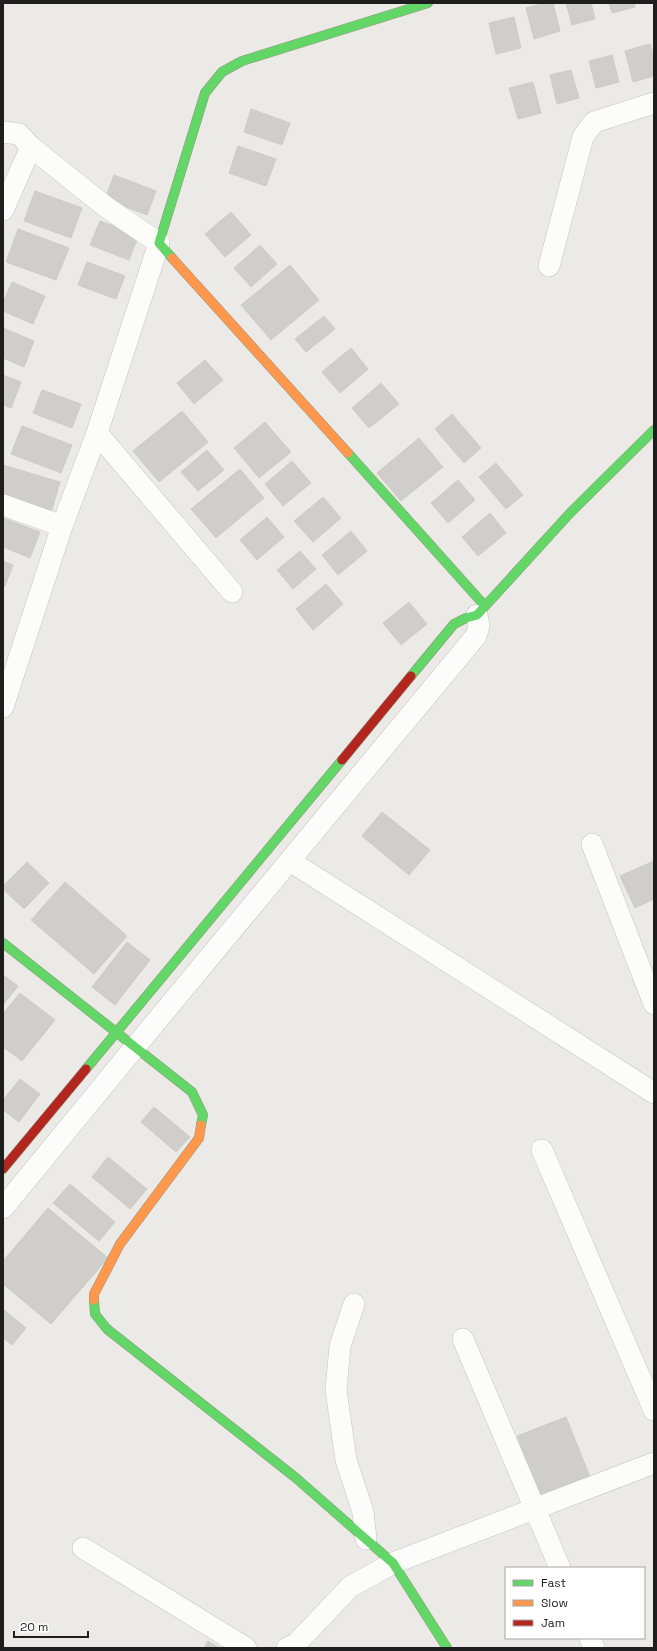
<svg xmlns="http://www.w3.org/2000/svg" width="657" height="1651" font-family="'Space Grotesk',sans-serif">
  <rect width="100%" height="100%" fill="#eceae6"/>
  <path fill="#d0cecb" stroke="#cfccc8" d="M545,3H553L560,31L534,39L526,8Z
    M566,3H591L595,19L572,25Z
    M609,3H634L635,7L612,13Z
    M514,17L521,48L496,54L489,23Z
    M650,44L654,57V76L633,82L625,51Z
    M612,55L619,82L596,88L589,61Z
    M571,70L579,98L557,104L550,75Z
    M533,82L541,113L518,119L509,88Z
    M251,109L290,123L282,145L244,132Z
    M238,146L276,159L266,186L229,173Z
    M114,175L156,191L147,215L105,199Z
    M35,191L82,208L71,238L24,221Z
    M231,212L251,235L225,257L205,234Z
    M100,221L139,235L129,260L90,245Z
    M18,229L69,248L56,280L6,262Z
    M260,245L277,264L251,287L234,268Z
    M87,262L125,276L116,299L78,285Z
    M290,265L319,300L271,340L241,305Z
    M12,282L45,296L33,324L3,311V303Z
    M324,316L335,329L306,352L295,339Z
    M3,328L34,341L24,367L3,358Z
    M351,348L368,369L340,393L322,372Z
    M205,360L223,380L194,404L177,383Z
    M3,375L21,382L11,408L3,405Z
    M381,383L399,404L369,428L352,408Z
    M42,390L81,404L72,428L33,413Z
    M182,411L208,442L159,482L133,451Z
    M452,414L481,448L464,463L435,429Z
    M265,422L291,452L259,478L234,448Z
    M22,426L72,445L61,473L11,454Z
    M419,438L443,467L401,501L377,473Z
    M207,450L224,470L198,491L181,472Z
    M292,461L311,483L283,506L265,484Z
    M496,463L523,495L506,509L479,477Z
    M3,465L60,482L51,513L3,499Z
    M240,469L264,498L216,538L191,509Z
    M458,480L475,500L448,523L431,503Z
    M323,497L341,518L313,542L294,521Z
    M490,513L506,533L478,556L462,537Z
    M267,517L284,537L257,560L240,540Z
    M3,518L40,532L30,558L3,547Z
    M351,531L367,551L338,575L322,555Z
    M300,551L316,569L293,589L277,570Z
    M3,561L13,565L5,586H3Z
    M326,584L343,604L313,630L296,609Z
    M409,602L427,624L401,645L383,623Z
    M382,812L430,850L409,875L362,836Z
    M654,861V899L635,908L620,876Z
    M27,862L49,883L24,909L3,889V886Z
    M65,882L127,936L94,974L31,920Z
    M127,942L150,960L115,1005L92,987Z
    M3,975L18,986L3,1005Z
    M20,993L55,1020L22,1061L3,1047V1014Z
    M20,1079L40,1094L19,1122L3,1110V1100Z
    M154,1107L190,1137L176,1152L141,1122Z
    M108,1157L147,1189L130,1209L92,1177Z
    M70,1184L115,1222L99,1241L53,1203Z
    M48,1208L108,1258L51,1324L3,1284V1261Z
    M3,1309L26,1328L12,1345L3,1338Z
    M566,1417L590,1477L540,1497L517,1436Z
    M208,1641L220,1648H204Z"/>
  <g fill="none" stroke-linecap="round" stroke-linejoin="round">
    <defs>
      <path id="street" d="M3,132L19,134L31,147L106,207L159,243L97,433L62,526L3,707
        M3,210L31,147
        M549,266L583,137L594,122L654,103
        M97,433L232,592
        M3,505L62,526
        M592,844L654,1004
        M290,861L654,1093
        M542,1150L654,1410
        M3,1208L135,1047L476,636L479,626L477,615
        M354,1304L340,1346L336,1390L346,1460L363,1512L366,1539
        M463,1339L560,1568
        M83,1548L246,1648
        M590,1638L594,1648
        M287,1648L296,1644L350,1587L393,1563L654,1463"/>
      <path id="fast" d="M172,258L159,243L205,93L222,72L242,61L428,3
        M348,453L485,606
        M411,676L454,624L466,618L477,615L571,512L654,430
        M3,943L192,1092L203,1115L201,1125
        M86,1069L342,760
        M94,1300L95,1314L107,1329L296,1478L393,1563L447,1648"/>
      <path id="slow" d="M172,258L348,453
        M94,1300V1294L120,1244L199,1138L201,1125"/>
      <path id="jam" d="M342,760L411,676
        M3,1169L86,1069"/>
    </defs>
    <use href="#street" stroke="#c5c4c2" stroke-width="22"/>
    <use href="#fast" stroke="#93947f" stroke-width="10"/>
    <use href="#slow" stroke="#93947f" stroke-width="10"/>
    <use href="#jam" stroke="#93947f" stroke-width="10"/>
    <use href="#street" stroke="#fcfcfb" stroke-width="21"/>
    <use href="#fast" stroke="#63d668" stroke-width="9"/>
    <use href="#slow" stroke="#ff974d" stroke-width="9"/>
    <use href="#jam" stroke="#b3261e" stroke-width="9"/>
  </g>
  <rect width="657" height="1651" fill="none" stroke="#1e1e1e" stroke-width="8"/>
  <rect x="505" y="1567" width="140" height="72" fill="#ffffff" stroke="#a5a5a5"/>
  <rect x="513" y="1580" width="20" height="6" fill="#63d668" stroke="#a5a5a5"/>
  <text x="541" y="1587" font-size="12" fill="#1e1e1e">Fast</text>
  <rect x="513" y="1600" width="20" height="6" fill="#ff974d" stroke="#a5a5a5"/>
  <text x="541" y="1607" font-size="12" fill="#1e1e1e">Slow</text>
  <rect x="513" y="1620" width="20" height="6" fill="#b3261e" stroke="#a5a5a5"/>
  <text x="541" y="1627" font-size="12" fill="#1e1e1e">Jam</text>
  <path d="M14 1631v6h74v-6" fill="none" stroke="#1e1e1e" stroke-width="2"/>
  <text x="20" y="1631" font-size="12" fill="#1e1e1e" stroke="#ffffff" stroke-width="3" paint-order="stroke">20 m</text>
</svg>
